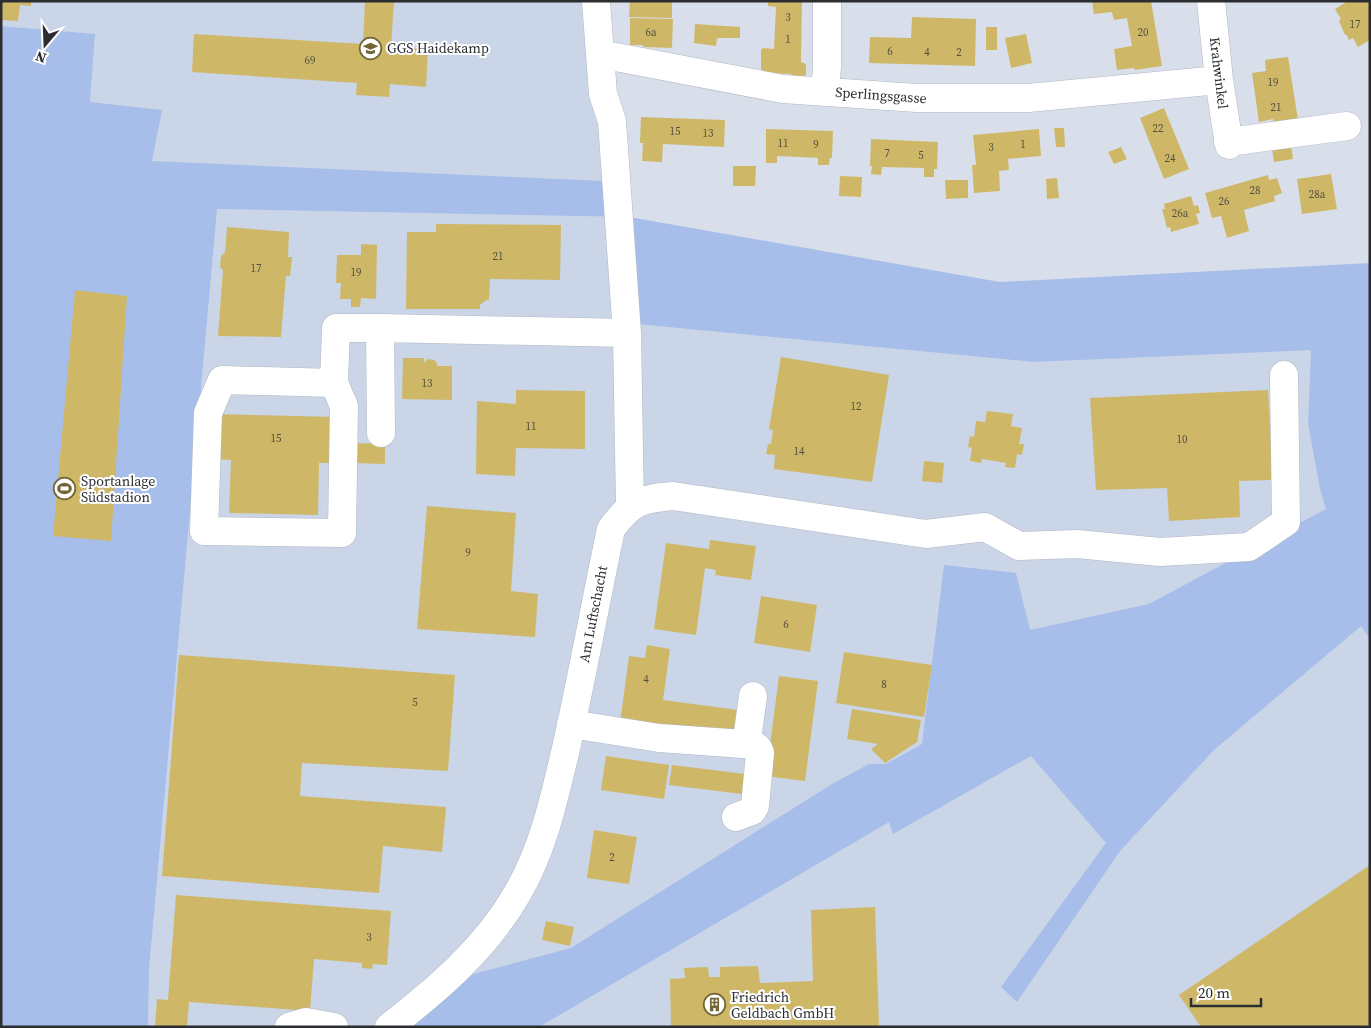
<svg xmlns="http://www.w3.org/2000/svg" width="1371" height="1028" font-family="'Source Serif 4',serif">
  <rect width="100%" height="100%" fill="#d8dfeb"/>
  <path fill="#cad5e7" d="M1,1H588L605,181L151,161L90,102L95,34L1,26Z
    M217,209L629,217L627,323L1033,362L1311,349L1308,423L1370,639V1027H148L149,970Z"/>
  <path fill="#a6bee9" d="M1,26L95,34L90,102L162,110L152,161L605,181L629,217L1000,282L1370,263V639L1361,626L1214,750L1120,851L1017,1002L1001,987L1106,843L1031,756L893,834L889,822L539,1027H410L470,975L571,948L832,784L869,764H886L922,744L944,565L1016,573L1030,630L1149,604L1326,509L1320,489L1308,423L1311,350L1033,362L626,323L629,217L217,209L149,970L148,1027H1Z"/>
  <path fill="#ceb868" d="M1,1H31V6L20,5L18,21L1,20Z
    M365,1H394L391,46L428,49L426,87L390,84L389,97L356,95L357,83L192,72L194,34L363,44Z
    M630,1H672V18L629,17Z
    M768,1H802L801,62L806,64V75L801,77H792L791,74L764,73L761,70V50L763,48L774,49L776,7L768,6Z
    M1092,1H1151L1162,66L1135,70L1134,68L1117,70L1114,49L1132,46L1127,18L1114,20L1112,12L1094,14Z
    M1348,1H1370V40L1358,47L1353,38L1349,40L1346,34L1345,35L1339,21L1341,19L1335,9Z
    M912,17L976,19L975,66L869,63L870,37L911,38Z
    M630,18L673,19L672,48L643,47V45H630Z
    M695,24L740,27V38H717L716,46L694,43Z
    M986,27H997V50H986Z
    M1026,34L1032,63L1011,68L1005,38Z
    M1288,57L1299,126L1275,130L1273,119L1259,122L1252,73L1266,71L1265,60Z
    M1164,108L1189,169L1164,179L1140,118Z
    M641,117L725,120L724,147L663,144L662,162L642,161L643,143H640Z
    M1054,128H1064L1065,147H1056Z
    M766,129L833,131L832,158H830L829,165H818V158L799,157L777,156V163H766Z
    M1039,129L1041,156L1008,159L1009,170L999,171L1000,191L974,193L972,165H976L973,135Z
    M1290,138L1293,159L1274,162L1271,141Z
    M871,139L938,142L937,169H934V177H924V168L882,167L881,175L871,174L872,166H870Z
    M1121,147L1127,159L1114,164L1108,152Z
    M733,166H756L755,186H733Z
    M1331,174L1337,209L1302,214L1297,179Z
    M1268,175L1269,180L1277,178L1282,193L1274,196L1275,201L1244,210L1249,231L1227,238L1221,216L1212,218L1205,193Z
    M840,176L862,177L861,197L839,196Z
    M1057,178L1059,198L1047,199L1046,179Z
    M945,180H968V198L946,199Z
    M1191,196L1194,206L1198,205L1200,213L1196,214L1199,224L1171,232L1170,227L1167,228L1162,209H1165L1164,204Z
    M436,224L561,225L560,280L490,279L489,300H486L480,305V309H406L407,232H436Z
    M227,227L289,232L288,257H292L290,276H286L281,337L218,336L223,270L220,267L221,256L225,252Z
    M361,244L377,245L376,299L361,298L360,307H351V299H340L341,283H336L337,255H361Z
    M75,290L127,296L111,541L53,536Z
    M781,357L889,375L872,482L774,469L775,455L766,454L768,444H771L773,430L769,429Z
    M403,358H424V363L428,359L434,360L437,363V366H452V400L402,399Z
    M516,390L585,391V449L516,448L515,476L476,474L477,401L516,404Z
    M1268,390L1273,480L1239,481L1240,517L1169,521L1167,488L1096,490L1090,398Z
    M987,411L1013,414L1011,426L1022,428L1019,444H1024L1022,455L1017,454L1015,468L1005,467L1006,463L982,459L981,463L970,461L972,448L968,447L970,436L974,437L976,421L985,422Z
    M214,414L338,417L337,463H319L318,515L229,513L231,460L213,459Z
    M354,443L385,444V464L354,463Z
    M924,461L944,463L942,483L922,481Z
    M427,506L516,513L511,591L538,594L535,637L417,629Z
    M710,540L756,546L751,580L715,575L716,570L705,568L696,635L654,629L666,543L709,549Z
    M761,596L817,605L810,652L754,643Z
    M647,645L670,649L663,700L738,710L735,733L672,725L671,730L620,723L629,656L645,658Z
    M844,652L932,665L924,717L836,703Z
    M179,655L455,675L448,771L302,763L300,796L446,807L442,852L383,846L379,893L162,876Z
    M779,676L818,681L805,781L766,776Z
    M852,709L921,720L917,742L885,763L871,749L878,744L847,739Z
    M606,756L669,765L664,799L601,790Z
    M672,765L753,775L750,795L669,785Z
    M594,830L637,837L629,884L587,878Z
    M1370,865V1027L1367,1025L1365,1027H1201L1179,995Z
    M176,895L391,911L387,965L373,964L372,969L362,968V963L314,959L310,1011L189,1002L187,1027H155L157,999L168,1000Z
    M875,907L879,1027H671L670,979L685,978L684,968L708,967L709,977H720V967L758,966L760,983L813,981L811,910Z
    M546,921L574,927L570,946L542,940Z"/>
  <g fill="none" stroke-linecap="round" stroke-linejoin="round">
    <defs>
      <path id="minor" d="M596,1L603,94L612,121L627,333L630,507
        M1211,1L1219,80L1229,145
        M600,54L783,89L917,98H1028L1219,80
        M825,92L827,67V1
        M1228,142L1347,126
        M334,383L344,406L342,533L204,531L208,413L222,380L334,383L336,328H380
        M381,433L380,328L627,333
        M571,724L659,738L743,744L747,740L753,696
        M736,817L752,811L755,806L760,753L758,748L747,740
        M289,1027L306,1022L334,1027
        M389,1027C438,989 486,948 517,894C544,848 555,795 567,744C583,672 596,600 611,529C631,502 639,499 673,496L926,534L985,527L1019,546L1077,544L1160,552L1249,547L1286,522L1284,375"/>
    </defs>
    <use href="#minor" stroke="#b1b8c3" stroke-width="29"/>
    <use href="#minor" stroke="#fff" stroke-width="28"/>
  </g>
  <defs>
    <symbol id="school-ring" viewBox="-11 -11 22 22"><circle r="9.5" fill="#fff" stroke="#746634" stroke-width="1.5"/><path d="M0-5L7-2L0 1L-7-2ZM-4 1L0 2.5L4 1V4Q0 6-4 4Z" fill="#746634"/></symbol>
    <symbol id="stadium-ring" viewBox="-11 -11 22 22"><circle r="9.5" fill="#fff" stroke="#746634" stroke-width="1.5"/><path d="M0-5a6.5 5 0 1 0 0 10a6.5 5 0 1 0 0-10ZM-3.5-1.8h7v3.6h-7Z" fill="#746634"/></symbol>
    <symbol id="building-ring" viewBox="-11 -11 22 22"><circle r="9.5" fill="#fff" stroke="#746634" stroke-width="1.5"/><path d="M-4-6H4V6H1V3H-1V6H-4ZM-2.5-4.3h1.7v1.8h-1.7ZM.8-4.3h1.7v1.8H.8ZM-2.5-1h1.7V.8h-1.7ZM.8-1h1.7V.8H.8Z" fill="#746634"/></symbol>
  </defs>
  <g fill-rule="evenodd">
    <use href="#school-ring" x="358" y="36" width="25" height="25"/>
    <use href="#stadium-ring" x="52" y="476" width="25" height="25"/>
    <use href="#building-ring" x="702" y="992" width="25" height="25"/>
  </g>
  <g text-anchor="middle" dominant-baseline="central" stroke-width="4" stroke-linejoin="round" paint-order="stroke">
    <g font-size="11" fill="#54503f">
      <text x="788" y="17">3</text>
      <text x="1355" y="24">17</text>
      <text x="651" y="32">6a</text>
      <text x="1143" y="32">20</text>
      <text x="788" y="39">1</text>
      <text x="890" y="51">6</text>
      <text x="927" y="52">4</text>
      <text x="959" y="52">2</text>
      <text x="310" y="60">69</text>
      <text x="1273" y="82">19</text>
      <text x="1276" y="107">21</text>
      <text x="1158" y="128">22</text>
      <text x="675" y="131">15</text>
      <text x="708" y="133">13</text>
      <text x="783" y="143">11</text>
      <text x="816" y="144">9</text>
      <text x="1023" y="144">1</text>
      <text x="991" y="147">3</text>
      <text x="887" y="153">7</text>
      <text x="921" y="155">5</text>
      <text x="1170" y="158">24</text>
      <text x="1255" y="190">28</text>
      <text x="1317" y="194">28a</text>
      <text x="1224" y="201">26</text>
      <text x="1180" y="213">26a</text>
      <text x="498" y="256">21</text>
      <text x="256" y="268">17</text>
      <text x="356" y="272">19</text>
      <text x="427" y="383">13</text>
      <text x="856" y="406">12</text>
      <text x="531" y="426">11</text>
      <text x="276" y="438">15</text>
      <text x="1182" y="439">10</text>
      <text x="799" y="451">14</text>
      <text x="468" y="552">9</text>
      <text x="786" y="624">6</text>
      <text x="646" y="679">4</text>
      <text x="884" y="684">8</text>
      <text x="415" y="702">5</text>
      <text x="612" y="857">2</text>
      <text x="369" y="937">3</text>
    </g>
    <g font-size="14" fill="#2b2d31" stroke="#fff" text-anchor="start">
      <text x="387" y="48">GGS Haidekamp</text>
      <text x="81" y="481">Sportanlage<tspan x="81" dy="16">Südstadion</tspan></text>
      <text x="731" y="997">Friedrich<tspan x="731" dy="16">Geldbach GmbH</tspan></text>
    </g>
    <g font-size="14" fill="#2b2d31" stroke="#fff">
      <text transform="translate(1219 73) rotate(83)">Krahwinkel</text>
      <text transform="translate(881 95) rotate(4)">Sperlingsgasse</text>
      <text transform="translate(593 614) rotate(-79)">Am Luftschacht</text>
    </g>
  </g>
  <rect width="1371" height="1028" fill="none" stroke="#2b2d31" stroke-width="5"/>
  <g transform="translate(45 45) rotate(199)" stroke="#ffffff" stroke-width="4" paint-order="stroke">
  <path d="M0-4L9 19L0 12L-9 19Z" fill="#2b2d31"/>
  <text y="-8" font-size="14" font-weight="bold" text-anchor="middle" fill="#2b2d31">N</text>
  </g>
  <path d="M1191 998v8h70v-8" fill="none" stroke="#2b2d31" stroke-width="2.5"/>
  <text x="1198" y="998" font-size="15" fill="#2b2d31" stroke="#ffffff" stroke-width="4" paint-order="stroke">20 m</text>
</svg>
